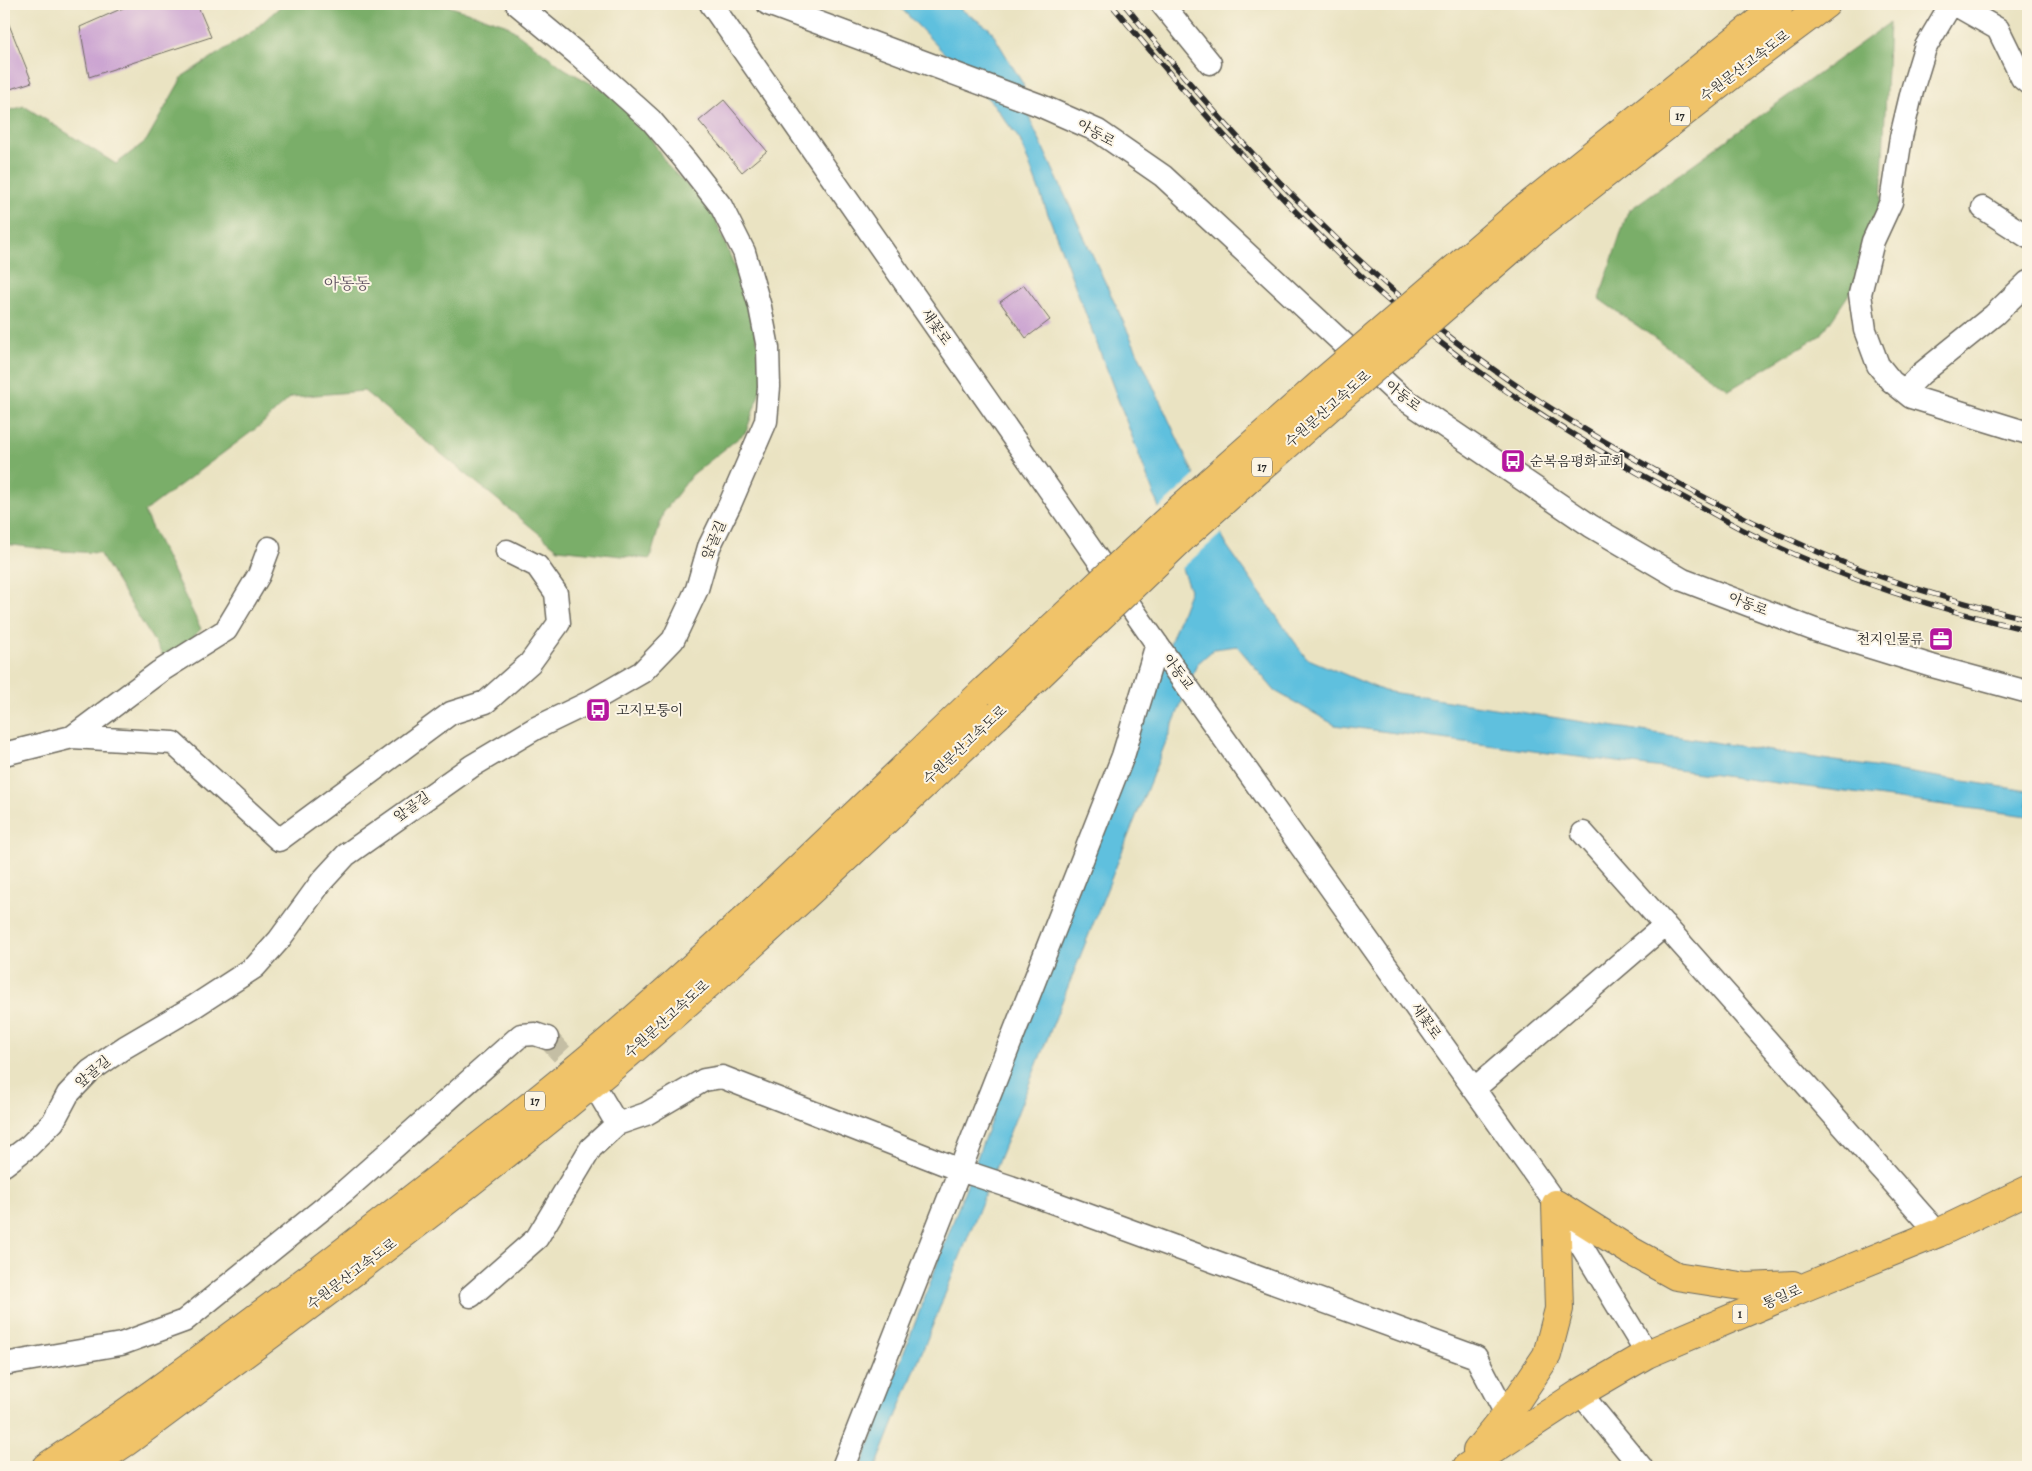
<svg xmlns="http://www.w3.org/2000/svg" width="2032" height="1471" font-family="Alegreya,'Noto Serif KR',serif">
  <rect width="100%" height="100%" fill="#fcf5e5"/>
  <filter id="ink" filterUnits="userSpaceOnUse"><feTurbulence type="fractalNoise" baseFrequency=".02" numOctaves="2"/><feDisplacementMap in="SourceGraphic" scale="10" xChannelSelector="R" yChannelSelector="G"/><feConvolveMatrix kernelMatrix="1 2 1 2 8 2 1 2 1" color-interpolation-filters="sRGB"/></filter>
  <filter id="wash" filterUnits="userSpaceOnUse"><feTurbulence type="fractalNoise" baseFrequency=".0096" numOctaves="4" result="noise"/><feDisplacementMap in="SourceGraphic" scale="20" xChannelSelector="R" yChannelSelector="G"/><feGaussianBlur stdDeviation="1.12" result="paint"/><feColorMatrix in="noise" values="0 0 0 0 0 0 0 0 0 0 0 0 0 0 0 0 0 1.4 0 .05"/><feComposite in="paint" operator="in"/></filter>
  <g filter="url(#wash)">
    <rect width="100%" height="100%" fill="#eae3c2"/>
    <path fill="#7aae69" stroke="#526c4a" d="M283,4H446L451,7L505,24L565,69L630,105L668,166L712,210L735,268L756,334L764,380L746,432L692,475L663,513L650,559L558,549L364,391L291,397L262,424L144,512L201,629L168,664L99,553L62,551L4,544V112L24,106L116,164L146,141L183,76L253,31Z
      M1889,23L1879,250L1821,335L1729,390L1599,299L1628,211Z"/>
    <path fill="#5fc0de" stroke="#457684" d="M897,4H953L990,29L1023,84L1031,122L1227,546L1306,658L1384,691L2028,791V816L1335,725L1275,691L1237,646L1214,649L1197,664L876,1467H861L1190,590L1020,140L994,105Z"/>
    <path fill="#eae3c2" d="M1196,474L1223,532L1179,571L1156,511Z"/>
    <g id="blocks">
      <path fill="#cca5d2" d="M132,4H197L211,37L89,77L80,27Z
        M4,12L32,82L4,91Z
        M724,100L767,151L742,172L699,121Z
        M1024,285L1050,320L1026,338L1000,302Z"/>
    </g>
  </g>
  <g filter="url(#ink)">
    <use href="#blocks" fill-opacity="0" stroke="#6e6b60" stroke-width="1"/>
    <g fill="none" stroke-linecap="round" stroke-linejoin="round">
      <path stroke="#c4bea4" stroke-width="22" stroke-dasharray="22 11" stroke-linecap="butt" d="M547,1038L587,1081"/>
      <defs>
        <path id="minor" d="M711,4L1161,650L1556,1204L1647,1354
          M768,4L1039,105L1098,131L1163,176L1400,396L1591,526L1683,580L1815,630L1932,666L2028,692
          M1162,4L1210,63
          M1951,4L1925,48L1913,87L1901,137L1891,202L1873,241L1860,294L1865,330L1878,365L1891,381L1911,397L2028,433
          M1954,4L1998,29L2022,78L2028,83
          M1983,208L2028,237
          M1904,391L1921,374L1994,315L2028,282
          M72,737L159,672L226,630L259,575L269,548
          M4,754L72,737L173,743L279,840L451,713L486,702L530,663L559,623L556,593L537,566L507,551
          M1583,833L1938,1233
          M1474,1089L1665,925
          M601,1097L617,1124
          M4,1165L29,1146L53,1122L68,1094L90,1071L125,1047L195,1006L255,967L279,940L322,881L346,855L472,766L536,728L590,702L642,672L673,640L697,589L709,547L730,504L766,421L769,387L768,348L760,307L744,252L721,206L685,160L651,120L581,57L517,4
          M471,1296L537,1238L591,1148L617,1124L646,1114L704,1080L722,1077L960,1170L1011,1187L1476,1357L1506,1414
          M4,1364L121,1344L184,1321L346,1190L521,1035L535,1034L547,1038
          M1580,1393L1641,1467
          M843,1467L1123,756L1157,644"/>
        <path id="major" d="M1556,1204L1629,1250L1676,1276L1747,1287L1793,1285
          M1477,1451L1513,1406L1547,1355L1559,1309L1556,1204
          M1467,1467L1580,1393L1647,1354L1810,1285L1938,1233L2028,1190"/>
        <path id="highway" d="M1523,210L1780,4
          M1535,229L1742,67L1826,4
          M46,1467C161,1391 270,1309 378,1225C449,1170 521,1115 590,1057C727,941 855,814 985,690
          M88,1467L126,1442C291,1319 457,1198 615,1065C748,953 873,832 999,714"/>
      </defs>
      <use href="#minor" stroke="#6e6b60" stroke-width="25"/>
      <use href="#major" stroke="#6e6b60" stroke-width="30"/>
      <use href="#highway" stroke="#6e6b60" stroke-width="30"/>
      <use href="#minor" stroke="#fff" stroke-width="22"/>
      <use href="#major" stroke="#f0c369" stroke-width="28"/>
      <use href="#highway" stroke="#f0c369" stroke-width="28"/>
      <defs>
        <path id="rail" d="M1111,4C1174,80 1238,154 1308,224C1336,252 1364,281 1395,306C1483,380 1578,442 1679,495C1706,509 1732,525 1759,538C1844,579 1936,609 2028,630
          M1124,4C1214,116 1319,232 1431,322C1495,374 1564,419 1635,459C1697,495 1760,527 1825,555C1891,583 1959,603 2028,619"/>
      </defs>
      <use href="#rail" stroke="#2b2b2b" stroke-width="5.5"/>
      <use href="#rail" stroke="#fcf5e5" stroke-width="4" stroke-dasharray="11" stroke-linecap="butt"/>
      <defs>
        <path id="highway-bridge" d="M985,690L1177,511L1326,379L1523,210
          M999,714L1190,531L1342,396L1535,229"/>
      </defs>
      <use href="#highway-bridge" stroke="#6e6b60" stroke-width="30" stroke-linecap="butt"/>
      <use href="#highway-bridge" stroke="#f0c369" stroke-width="28"/>
    </g>
  </g>
  <defs>
    <symbol id="bus-square" viewBox="-11 -11 22 22"><rect x="-9" y="-9" width="18" height="18" rx="4" fill="#b5179e" stroke="#fcf5e5"/><path d="M-5-6H5V4H4V6H2V4H-2V6H-4V4H-5ZM-3.5-4V0h7V-4ZM-3.5 1.2v1.5H-2V1.2ZM2 1.2v1.5H3.5V1.2Z" fill="#fff"/></symbol>
    <symbol id="office-square" viewBox="-11 -11 22 22"><rect x="-9" y="-9" width="18" height="18" rx="4" fill="#b5179e" stroke="#fcf5e5"/><path d="M-6-3h4V-5.5h4V-3h4V5H-6ZM-1-4.5V-3h2v-1.5ZM-6 0V1H6V0Z" fill="#fff"/></symbol>
  </defs>
  <g fill-rule="evenodd">
    <use href="#bus-square" x="1499" y="447" width="28" height="28"/>
    <use href="#office-square" x="1927" y="625" width="28" height="28"/>
    <use href="#bus-square" x="584" y="696" width="28" height="28"/>
  </g>
  <g text-anchor="middle" dominant-baseline="central" stroke-width="4" stroke-linejoin="round" paint-order="stroke">
    <g fill="#fcf5e5" stroke="#6a6863" stroke-width="1">
      <rect x="1670" y="106.5" width="20" height="19" rx="4"/>
      <rect x="1252" y="457.5" width="20" height="19" rx="4"/>
      <rect x="525" y="1091.5" width="20" height="19" rx="4"/>
      <rect x="1732.5" y="1304.5" width="15" height="19" rx="4"/>
    </g>
    <g font-size="12" font-weight="bold" fill="#2b2b2b">
      <text x="1680" y="116">17</text>
      <text x="1262" y="467">17</text>
      <text x="535" y="1101">17</text>
      <text x="1740" y="1314">1</text>
    </g>
    <g font-size="14" fill="#2b2b2b" stroke="#fcf5e5">
      <text transform="translate(1745 66) rotate(-37)">수원문산고속도로</text>
      <text transform="translate(1096 133) rotate(29)">아동로</text>
      <text transform="translate(936 327) rotate(55)">새꽃로</text>
      <text transform="translate(1403 396) rotate(38)">아동로</text>
      <text transform="translate(1328 409) rotate(-41)">수원문산고속도로</text>
      <text transform="translate(714 540) rotate(-67)">앞골길</text>
      <text transform="translate(1748 604) rotate(21)">아동로</text>
      <text transform="translate(1178 672) rotate(53)">아동교</text>
      <text transform="translate(965 745) rotate(-43)">수원문산고속도로</text>
      <text transform="translate(412 807) rotate(-35)">앞골길</text>
      <text transform="translate(667 1019) rotate(-42)">수원문산고속도로</text>
      <text transform="translate(1426 1021) rotate(55)">새꽃로</text>
      <text transform="translate(93 1072) rotate(-40)">앞골길</text>
      <text transform="translate(352 1274) rotate(-37)">수원문산고속도로</text>
      <text transform="translate(1782 1297) rotate(-23)">통일로</text>
    </g>
    <g font-size="14" fill="#2b2b2b" stroke="#fcf5e5" text-anchor="start">
      <text x="1530" y="461">순복음평화교회</text>
      <text x="1924" y="639" text-anchor="end">천지인물류</text>
      <text x="616" y="710">고지모퉁이</text>
    </g>
    <g font-size="16" fill="#635665" stroke="#fcf5e5">
      <text x="347" y="284">아동동</text>
    </g>
  </g>
  <rect width="2032" height="1471" fill="none" stroke="#fcf5e5" stroke-width="20"/>
</svg>
